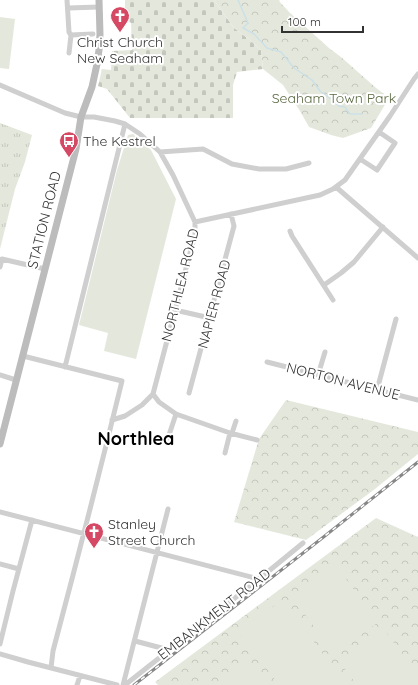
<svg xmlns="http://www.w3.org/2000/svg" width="418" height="685" font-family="Quicksand,sans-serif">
  <defs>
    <pattern id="grass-tufts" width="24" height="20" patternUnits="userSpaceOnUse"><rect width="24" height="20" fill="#e4e8dc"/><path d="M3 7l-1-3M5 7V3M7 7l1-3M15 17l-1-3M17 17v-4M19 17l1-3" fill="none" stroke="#c4c7bd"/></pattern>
    <pattern id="cemetery-stones" width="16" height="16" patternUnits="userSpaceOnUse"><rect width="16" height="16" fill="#e4e8dc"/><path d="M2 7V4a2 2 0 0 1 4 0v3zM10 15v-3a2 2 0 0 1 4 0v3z" fill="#c4c7bd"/></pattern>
    <pattern id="park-crowns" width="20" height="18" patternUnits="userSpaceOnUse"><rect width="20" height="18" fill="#e4e8dc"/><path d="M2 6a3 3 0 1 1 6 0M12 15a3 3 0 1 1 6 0" fill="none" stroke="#c4c7bd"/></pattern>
  </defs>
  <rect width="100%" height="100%" fill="#fff"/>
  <path fill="url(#grass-tufts)" d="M0,123L32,135L25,162L15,189L0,249Z"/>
  <path fill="url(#cemetery-stones)" d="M125,0H214L234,28L250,40L261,50L263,69L237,72L233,85V118H130L107,89L98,86L102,69L111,70L112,51L132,50L131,23L125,19Z"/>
  <path fill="url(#park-crowns)" d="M214,0H280L279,1L290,13L329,48L341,57L375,87L389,98L371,128L343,138L331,135L309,127L300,111L283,85L263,69L261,50L250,40L234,28Z
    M286,400L418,432V454L375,489L306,540L234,522L259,439Z
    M376,518L418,537V685H158L155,682Z"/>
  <path fill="#e4e8dc" d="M0,17L15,19L9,69L0,68Z
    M133,134L151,150L176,199L136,359L104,351L108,333L79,325L117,170L128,135Z
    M335,564L378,622L335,654L292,597Z
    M282,600L329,662L297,685H279L239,632Z
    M383,628L418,676V685H357L339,661Z
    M330,663L346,685H299Z
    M249,664L263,685H219Z"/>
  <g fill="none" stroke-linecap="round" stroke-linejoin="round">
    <path stroke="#cbe0e7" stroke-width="1.5" d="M238,0L248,23L243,28L254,34L267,48L281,52L294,68L312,80L320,91L331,99L339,106L345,107L350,114H362"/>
    <path stroke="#cfcfcf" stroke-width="5" d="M67,0L69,32L71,35
      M68,8L99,7
      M69,53L71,35L93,34
      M0,85L65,113L81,117H94L115,121L125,124L140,134L160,152L173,175L195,222V234L153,394L142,405L125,416L112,420
      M160,152L203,149L232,164L259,169H286L309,163
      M360,159L377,170L395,143L379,132
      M336,187L418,258
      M195,222L320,195L333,189L345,180L390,116L414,79L418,74
      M290,231L292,236L333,300
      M0,267L2,259L45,269
      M324,285L341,273L354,262L383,227
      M175,310L210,318
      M23,356L122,381C100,471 77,561 53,651L51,668
      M267,362L418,400
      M65,367L125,124
      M0,375L16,380
      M318,375L325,352
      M377,390L396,319
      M189,393L234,226L231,214
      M153,394L159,402L176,414L230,433L257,440
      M232,433L236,421
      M168,438L176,414
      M225,453L230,433
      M0,512L259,579
      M0,564L19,569
      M135,641L169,650
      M0,644L13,591L32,520
      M0,654L28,662L117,685
      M77,685L80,676
      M123,685L168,509
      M125,685L259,579L303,543"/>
    <path stroke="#bcbcbc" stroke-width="7" d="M0,444L76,149L81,117L92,87L97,64L99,50L100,34L99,0"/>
    <defs>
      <path id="rail" d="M134,685L321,539L418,462"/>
    </defs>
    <use href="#rail" stroke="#878787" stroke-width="3"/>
    <use href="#rail" stroke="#fff" stroke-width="1.5" stroke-dasharray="4.5" stroke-linecap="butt"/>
  </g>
  <defs>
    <symbol id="church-pin" viewBox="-11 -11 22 30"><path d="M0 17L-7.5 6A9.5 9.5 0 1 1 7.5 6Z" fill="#d54965" stroke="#fff"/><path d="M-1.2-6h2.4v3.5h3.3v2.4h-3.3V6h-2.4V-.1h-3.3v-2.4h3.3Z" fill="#fff"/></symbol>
    <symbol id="bus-pin" viewBox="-11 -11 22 30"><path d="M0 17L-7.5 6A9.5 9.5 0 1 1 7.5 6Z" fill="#d54965" stroke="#fff"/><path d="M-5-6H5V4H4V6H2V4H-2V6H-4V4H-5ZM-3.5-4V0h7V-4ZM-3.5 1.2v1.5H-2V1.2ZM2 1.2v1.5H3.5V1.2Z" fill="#fff"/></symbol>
  </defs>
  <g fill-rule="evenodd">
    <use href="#church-pin" x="109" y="5" width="22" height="30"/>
    <use href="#bus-pin" x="58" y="130" width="22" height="30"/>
    <use href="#church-pin" x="83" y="521" width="22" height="30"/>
  </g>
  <g text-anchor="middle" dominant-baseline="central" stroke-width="4" stroke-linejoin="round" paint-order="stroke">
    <g font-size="14" fill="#323232" stroke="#fff" text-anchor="start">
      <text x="120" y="42" text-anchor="middle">Christ Church<tspan x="120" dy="16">New Seaham</tspan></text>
      <text x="83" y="141">The Kestrel</text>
      <text x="108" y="524">Stanley<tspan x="108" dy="16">Street Church</tspan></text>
    </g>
    <g font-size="14" fill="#5b6a43" stroke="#fff">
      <text x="334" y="98">Seaham Town Park</text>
    </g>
    <g font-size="14" fill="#323232" stroke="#fff">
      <text transform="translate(44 220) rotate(-76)">STATION ROAD</text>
      <text transform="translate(180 285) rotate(-76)">NORTHLEA ROAD</text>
      <text transform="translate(214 304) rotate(-75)">NAPIER ROAD</text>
      <text transform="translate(343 381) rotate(14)">NORTON AVENUE</text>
      <text transform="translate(214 614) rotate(-38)">EMBANKMENT ROAD</text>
    </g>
    <g font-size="18" font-weight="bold" fill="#000" stroke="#fff">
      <text x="136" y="438">Northlea</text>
    </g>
  </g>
  <path d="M282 26v6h81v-6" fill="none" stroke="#323232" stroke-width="2"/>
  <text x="288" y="26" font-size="12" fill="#323232" stroke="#ffffff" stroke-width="3" paint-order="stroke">100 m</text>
</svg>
